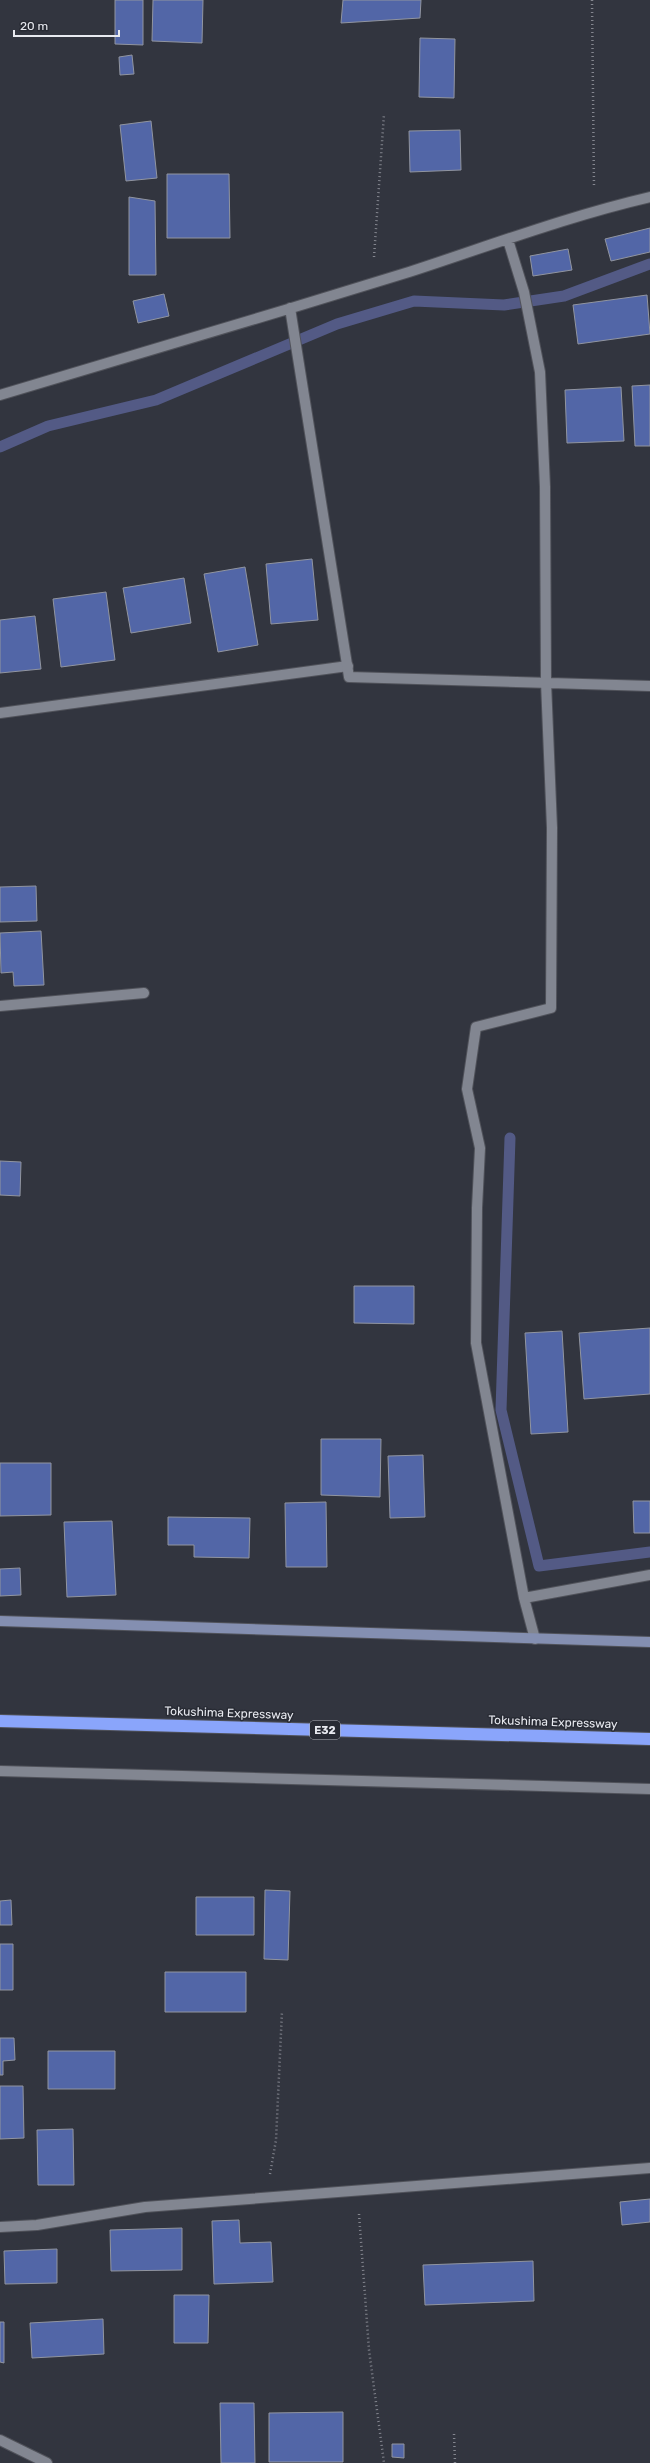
<svg xmlns="http://www.w3.org/2000/svg" width="650" height="2463" font-family="Rubik,sans-serif">
  <rect width="100%" height="100%" fill="#32353f"/>
  <g fill="none" stroke-linecap="round" stroke-linejoin="round">
    <path stroke="#535a85" stroke-width="11" d="M0,447L48,426L156,400L337,324L414,301L504,305L564,296L650,264
      M510,1138L501,1410L539,1566L650,1552"/>
  </g>
  <path fill="#5266a7" stroke="#9195a0" d="M115,0H143V45L115,44Z
    M153,0H203L202,43L152,41Z
    M343,0H421L420,18L341,23Z
    M420,38L455,39L454,98L419,97Z
    M132,55L134,74L120,75L119,57Z
    M151,121L157,178L126,181L120,125Z
    M460,130L461,170L410,172L409,131Z
    M167,174H229L230,238H167Z
    M129,197L155,201L156,275H129Z
    M650,228V252L611,261L605,239Z
    M568,249L572,270L533,276L530,256Z
    M164,294L169,316L138,323L133,301Z
    M647,295L650,334L578,344L573,305Z
    M650,385V446H635L632,386Z
    M621,387L624,441L567,443L565,390Z
    M312,559L318,620L271,624L266,564Z
    M245,567L258,645L218,652L204,574Z
    M184,578L191,623L131,633L123,588Z
    M106,592L115,660L61,667L53,599Z
    M35,616L41,669L0,673V620Z
    M36,886L37,921L0,922V887Z
    M41,931L44,985L14,986L13,972L1,973L0,933Z
    M0,1161L21,1162L20,1196L0,1195Z
    M354,1286H414V1324L354,1323Z
    M650,1328V1394L584,1399L579,1333Z
    M562,1331L568,1432L531,1434L525,1333Z
    M321,1439H381L380,1497L321,1495Z
    M423,1455L425,1517L390,1518L388,1456Z
    M0,1463H51V1515L0,1516Z
    M633,1501H650V1533H634Z
    M326,1502L327,1567H286L285,1503Z
    M168,1517L250,1518L249,1558L194,1557V1545H168Z
    M112,1521L116,1595L67,1597L64,1522Z
    M20,1568L21,1595L0,1596V1569Z
    M265,1890L290,1891L288,1960L264,1959Z
    M196,1897H254V1935H196Z
    M11,1900L12,1925H0V1901Z
    M0,1944H13V1990H0Z
    M165,1972H246V2012H165Z
    M0,2038H14L15,2060L3,2061V2075H0Z
    M48,2051H115V2089H48Z
    M0,2086H23L24,2138L0,2139Z
    M73,2129L74,2185H38L37,2130Z
    M650,2199V2222L622,2225L620,2202Z
    M239,2220L240,2243L271,2242L273,2282L214,2284L212,2221Z
    M182,2228V2270L111,2271L110,2230Z
    M57,2249V2283L5,2284L4,2251Z
    M533,2261L534,2301L425,2305L423,2265Z
    M174,2295H209L208,2343H174Z
    M103,2319L104,2354L32,2358L30,2323Z
    M0,2322H4V2363L0,2362Z
    M220,2403H254L255,2463H221Z
    M343,2412V2462H269V2413Z
    M392,2444H404V2458L392,2457Z"/>
  <g fill="none" stroke-linecap="round" stroke-linejoin="round">
    <defs>
      <path id="lane" d="M0,713L348,666
        M0,1006L144,993"/>
      <path id="street" d="M508,240L524,292L540,372L545,487L546,682L552,828L551,1008L476,1027L467,1089L480,1148L477,1208L476,1343L524,1598
        M290,308L349,677L650,686
        M0,395C137,355 273,314 409,272C489,246 568,216 650,197
        M535,1639L524,1598L650,1575
        M0,1771L650,1789
        M0,2227L37,2225L145,2207L650,2168
        M0,2440L47,2463"/>
      <path id="secondary" d="M0,1621L650,1642"/>
      <path id="highway" d="M0,1721L650,1739"/>
    </defs>
    <use href="#lane" stroke="#50525a" stroke-width="12"/>
    <use href="#street" stroke="#50525a" stroke-width="12"/>
    <use href="#secondary" stroke="#50525a" stroke-width="12"/>
    <use href="#highway" stroke="#50525a" stroke-width="14"/>
    <path stroke="#84868f" stroke-width="2.5" stroke-dasharray="1 3" stroke-linecap="butt" d="M592,0L594,187
      M374,257L384,114
      M270,2174L276,2140L282,2011
      M359,2214L369,2350L384,2463
      M454,2434L455,2463"/>
    <use href="#lane" stroke="#828691" stroke-width="10"/>
    <use href="#street" stroke="#828691" stroke-width="10"/>
    <use href="#secondary" stroke="#848fb1" stroke-width="10"/>
    <use href="#highway" stroke="#8aa5fb" stroke-width="12"/>
  </g>
  <g text-anchor="middle" dominant-baseline="central" stroke-width="3" stroke-linejoin="round" paint-order="stroke">
    <rect fill="#282b34" stroke="#aeb1b8" stroke-width="1" x="310" y="1721" width="30" height="18" rx="3"/>
    <g font-size="11" font-weight="bold" fill="#e8eaf0">
      <text x="325" y="1730">E32</text>
    </g>
    <g font-size="12" fill="#e8eaf0" stroke="#282b34">
      <text transform="translate(229 1713) rotate(2)">Tokushima Expressway</text>
      <text transform="translate(553 1722) rotate(2)">Tokushima Expressway</text>
    </g>
  </g>
  <path d="M14 30v6h105v-6" fill="none" stroke="#e8eaf0" stroke-width="2"/>
  <text x="20" y="30" font-size="12" fill="#e8eaf0" stroke="#282b34" stroke-width="3" paint-order="stroke">20 m</text>
</svg>
